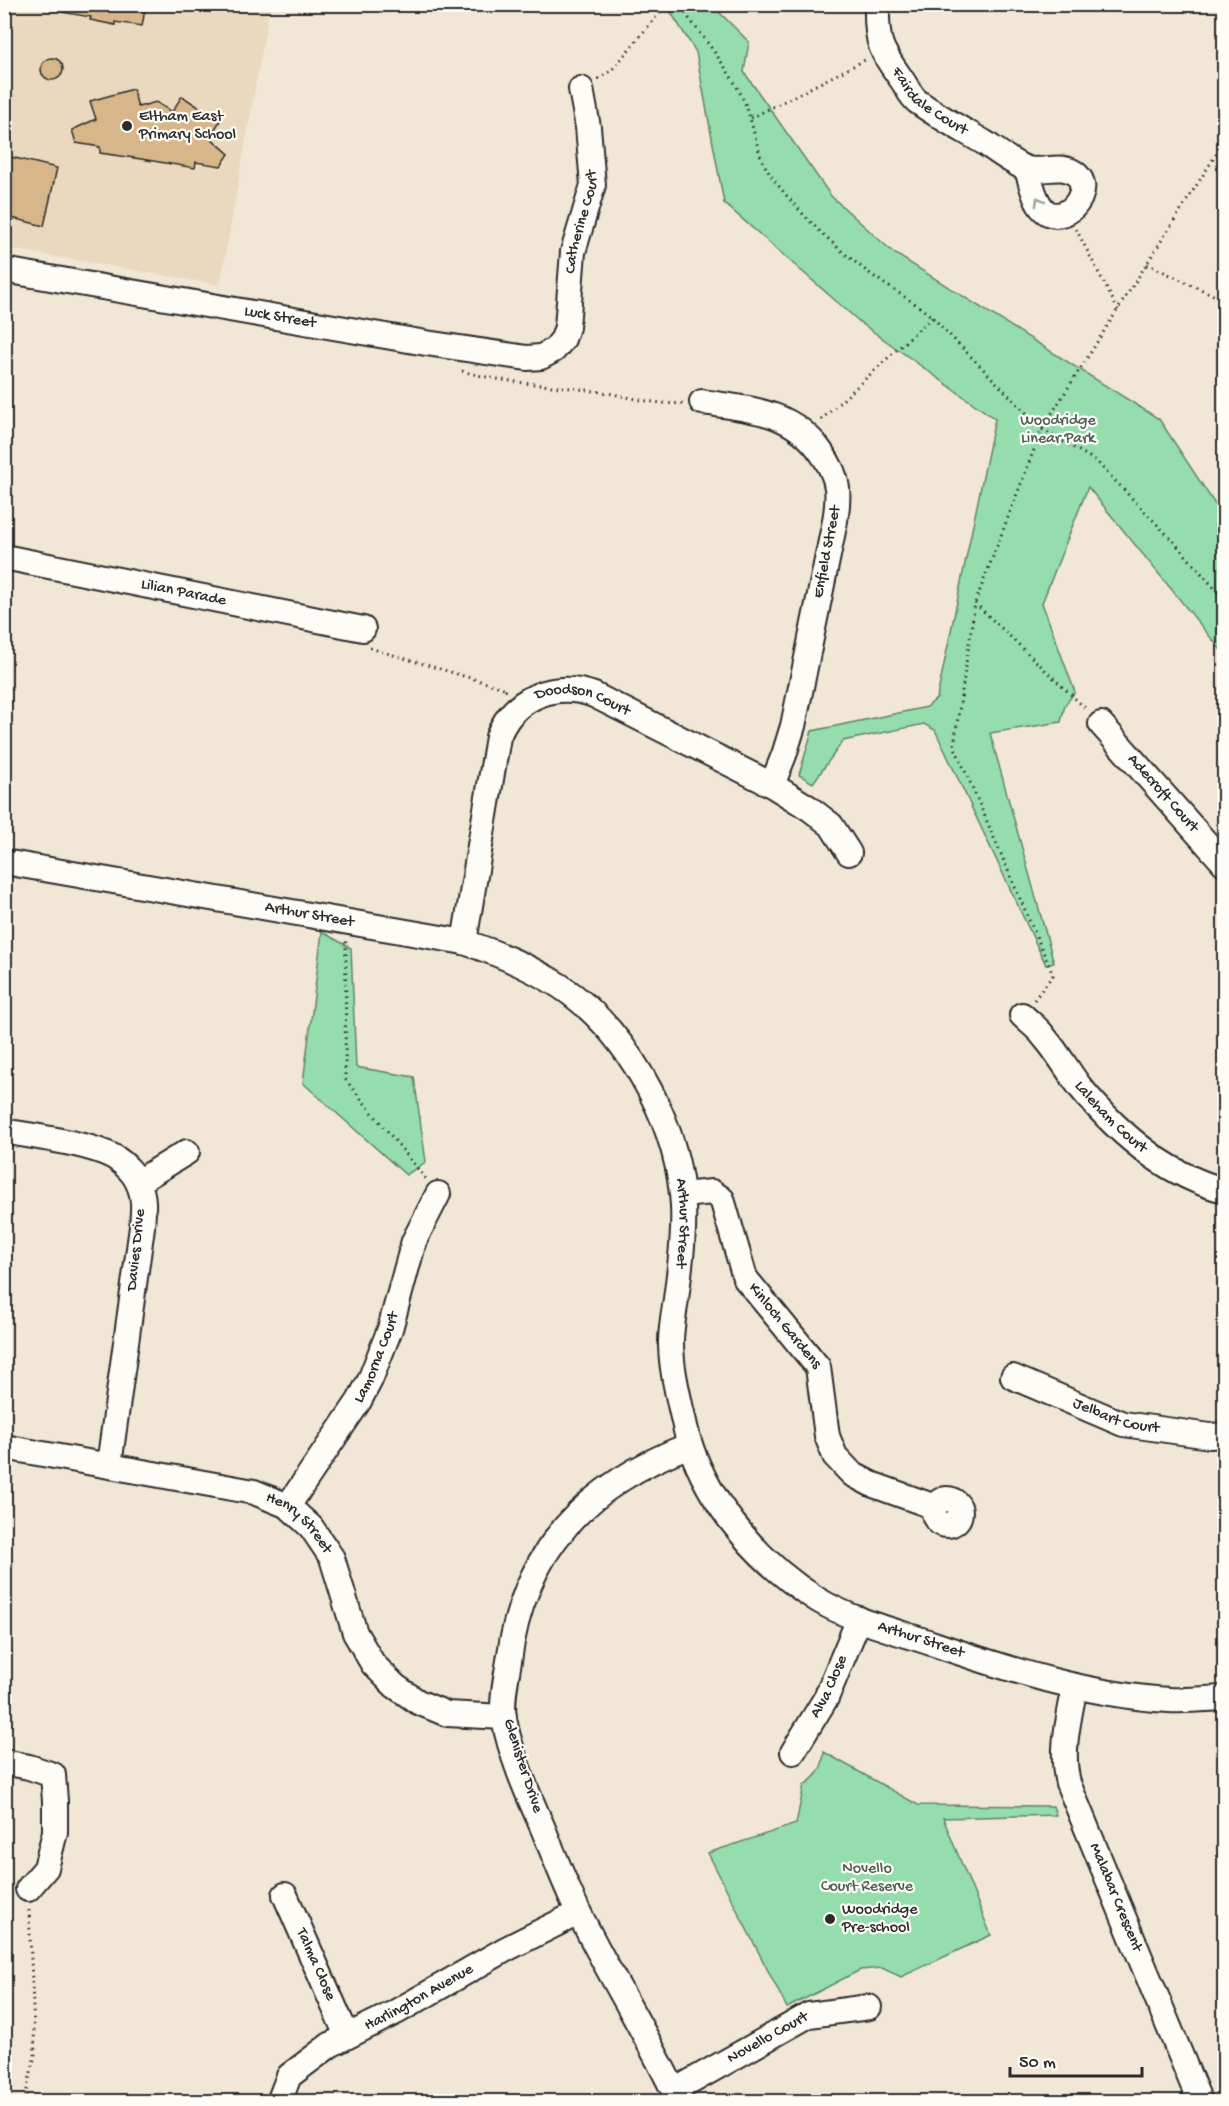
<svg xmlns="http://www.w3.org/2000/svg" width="1229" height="2106" font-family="'Gochi Hand',sans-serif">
  <rect width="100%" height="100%" fill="#f2e7d6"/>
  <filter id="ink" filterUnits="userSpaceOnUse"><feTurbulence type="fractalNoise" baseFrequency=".0167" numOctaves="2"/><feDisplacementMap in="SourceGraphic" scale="12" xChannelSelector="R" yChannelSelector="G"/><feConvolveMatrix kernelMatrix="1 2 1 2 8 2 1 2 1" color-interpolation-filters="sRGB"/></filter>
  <g filter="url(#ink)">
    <path fill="#ead9bf" d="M4,5H270L220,285L5,248Z"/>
    <path fill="#95ddac" stroke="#60846c" stroke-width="1.5" d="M663,5H712L749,42L744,72L831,196L894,253L1159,419L1224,518V654L1088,487L1042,603L1075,692L1065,705L1061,722L990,733L1054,963L1046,965L935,730L924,724L843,741L813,783L799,775L812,731L927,707L937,698L995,419L861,323L724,203L696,52L670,11Z
      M322,932L351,948L356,1067L414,1077L426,1162L406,1175L303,1083Z
      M824,1752L918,1805L1053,1806L1056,1815L943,1818L991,1935L901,1977L882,1968L860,1970L787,2008L708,1853L796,1824L804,1785C817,1777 823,1768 824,1752Z"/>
    <path fill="#d7b78a" stroke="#2b2b2b" stroke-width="1.5" d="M62,4H146L142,26L115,22V25L90,20L91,17L61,12Z
      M41 69a11 11 0 1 1 22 0a11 11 0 1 1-22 0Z
      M133,89L138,107L156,102L172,112L182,96L220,121L210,137L229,154L221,166L196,162L195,168L141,159L100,153V147L76,143L72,130L96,119L90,101Z
      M11,157L57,168L44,226L4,216V184Z"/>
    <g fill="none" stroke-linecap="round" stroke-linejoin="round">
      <defs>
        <g id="minor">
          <path id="s1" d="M877,4C876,43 880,49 902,80C907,87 911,97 918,102C939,117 963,130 985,143C994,149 1018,167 1028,169C1043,173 1063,162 1077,175C1090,187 1077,210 1062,214C1037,221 1032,185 1027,169"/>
          <path id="s2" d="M4,270L426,343L527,358L541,357L554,350L563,339L567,327L573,252L593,185L588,127L581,89"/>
          <path d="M702,402C748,409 792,410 821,452C840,478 840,495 834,526L793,726L784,755L772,785"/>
          <path id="s3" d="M4,557L363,629"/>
          <path id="s4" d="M1101,724L1224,863"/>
          <path id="s5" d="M4,862L464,942C498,953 530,967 560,986C625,1029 674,1116 682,1194C686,1224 680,1268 676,1299C674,1313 671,1328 671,1342C671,1365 676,1386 681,1409C684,1421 686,1433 690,1445C712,1509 762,1565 818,1600C853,1621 896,1631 934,1644C1010,1670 1088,1695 1169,1700C1187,1701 1206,1699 1224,1698"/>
          <path id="s6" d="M464,942L498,737C513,697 555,681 594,695L772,785L809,808L831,825L849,853"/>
          <path id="s7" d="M1022,1015C1030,1023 1039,1029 1045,1038C1058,1053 1068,1071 1080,1087C1117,1132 1166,1175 1224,1190"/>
          <path d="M4,1131C35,1137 88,1143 114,1157C124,1163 135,1174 139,1185C145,1198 143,1212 142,1227L109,1465"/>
          <path d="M138,1182L187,1152"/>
          <path id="s8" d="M683,1195L712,1192L722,1199L745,1278L818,1367L827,1436L835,1456L852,1474L871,1484L935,1507"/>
          <path id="s9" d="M1013,1377L1123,1424L1210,1436L1224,1435"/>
          <path id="s10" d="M4,1447L254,1492L288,1506L311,1527L332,1558L355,1633L373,1664L395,1686L418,1702L447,1714L504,1717"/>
          <circle cx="947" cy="1512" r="13"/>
          <path id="s11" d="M288,1506L359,1401L370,1380L390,1329L414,1241L438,1194"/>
          <path id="s12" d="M1075,1686C1069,1719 1060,1751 1068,1783L1200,2102"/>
          <path id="s13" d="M793,1752L826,1698L859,1619"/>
          <path d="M4,1762L29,1767L53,1775L55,1801V1832L46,1868L28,1889"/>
          <path id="s14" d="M285,1895L347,2036"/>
          <path id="s15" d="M674,2091L809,2015L869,2007"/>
          <path id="s16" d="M279,2102L289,2076L330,2045L396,2012L506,1949L578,1913"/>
          <path d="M679,2102C649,2037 610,1977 579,1913C565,1885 554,1855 542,1826C527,1792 511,1756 504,1719C501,1701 506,1679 509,1661C523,1549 588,1484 690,1445"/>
        </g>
      </defs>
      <use href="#minor" stroke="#2b2b2b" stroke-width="28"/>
      <path stroke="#2b2b2b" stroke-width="3" stroke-dasharray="1.5 4.5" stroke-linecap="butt" d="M678,4C699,32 729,68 743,99C756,127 754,154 774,180C802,216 835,248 872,275C892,290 914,301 932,317L1042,429L1096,461L1174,542L1224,599
        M598,79L611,71L667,4
        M751,118L867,59
        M1076,229L1118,310
        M1147,264L1224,300
        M462,371C507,384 555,385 601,392C628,396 656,406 684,403
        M821,420L932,317
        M975,603L1087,710
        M370,648L507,689L505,691
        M345,942L346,943L345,1079L426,1179
        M1034,1000L1053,975L954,745L975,603L1042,429L1224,142
        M24,2102L35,2055L29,1910"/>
      <use href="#minor" stroke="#fdfcf7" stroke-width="24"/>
    </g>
    <defs><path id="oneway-chevron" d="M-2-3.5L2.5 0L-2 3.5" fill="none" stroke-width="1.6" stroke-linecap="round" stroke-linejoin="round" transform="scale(1.5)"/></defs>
    <use stroke="#9e9e9b" href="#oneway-chevron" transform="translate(1039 201) rotate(-119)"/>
  </g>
  <g fill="#2b2b2b" stroke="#fdfcf7" stroke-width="2">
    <circle cx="127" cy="126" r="6"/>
    <circle cx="830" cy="1919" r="6"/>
  </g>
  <g text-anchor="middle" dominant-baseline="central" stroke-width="4.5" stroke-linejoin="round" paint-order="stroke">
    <g font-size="16" fill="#2b2b2b" stroke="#fdfcf7">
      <text stroke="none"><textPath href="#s1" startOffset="118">Fairdale Court</textPath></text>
      <text stroke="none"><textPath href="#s2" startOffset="693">Catherine Court</textPath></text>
      <text stroke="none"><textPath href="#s2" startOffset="280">Luck Street</textPath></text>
      <text transform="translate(828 552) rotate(-79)">Enfield Street</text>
      <text stroke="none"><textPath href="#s3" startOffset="183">Lilian Parade</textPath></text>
      <text stroke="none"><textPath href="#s6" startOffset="314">Doodson Court</textPath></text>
      <text stroke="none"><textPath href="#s4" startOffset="93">Adecroft Court</textPath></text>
      <text stroke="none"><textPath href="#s5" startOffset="310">Arthur Street</textPath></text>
      <text stroke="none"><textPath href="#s7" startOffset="136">Laleham Court</textPath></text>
      <text stroke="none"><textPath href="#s5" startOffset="850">Arthur Street</textPath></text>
      <text transform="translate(137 1250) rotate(-84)">Davies Drive</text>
      <text stroke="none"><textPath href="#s8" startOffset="186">Kinloch Gardens</textPath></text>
      <text stroke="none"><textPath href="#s11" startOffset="174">Lamorna Court</textPath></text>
      <text stroke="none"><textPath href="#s9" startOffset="111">Jelbart Court</textPath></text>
      <text stroke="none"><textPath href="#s10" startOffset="310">Henry Street</textPath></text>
      <text stroke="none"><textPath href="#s5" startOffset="1390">Arthur Street</textPath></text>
      <text stroke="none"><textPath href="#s13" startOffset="75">Alva Close</textPath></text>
      <text transform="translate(522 1766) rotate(72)">Glenister Drive</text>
      <text stroke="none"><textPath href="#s12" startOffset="222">Malabar Crescent</textPath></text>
      <text stroke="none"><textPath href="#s14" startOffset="76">Talma Close</textPath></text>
      <text stroke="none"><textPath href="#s16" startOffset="180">Harlington Avenue</textPath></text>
      <text stroke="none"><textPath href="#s15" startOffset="108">Novello Court</textPath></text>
    </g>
    <g font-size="16" fill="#2b2b2b" stroke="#fdfcf7" text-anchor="start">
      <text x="139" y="117">Eltham East<tspan x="139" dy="18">Primary School</tspan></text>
      <text x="842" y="1910">Woodridge<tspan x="842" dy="18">Pre-school</tspan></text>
    </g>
    <g font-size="16" fill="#4b6052" stroke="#fdfcf7">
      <text x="1058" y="421">Woodridge<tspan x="1058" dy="18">Linear Park</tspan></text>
      <text x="867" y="1869">Novello<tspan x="867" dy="18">Court Reserve</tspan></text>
    </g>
  </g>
  <rect width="1229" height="2106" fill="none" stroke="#fdfcf7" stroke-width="24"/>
  <rect x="12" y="12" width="1205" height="2082" fill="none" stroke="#2b2b2b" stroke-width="2" filter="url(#ink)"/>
  <path d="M1010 2067v9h132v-9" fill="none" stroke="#2b2b2b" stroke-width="3"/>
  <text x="1019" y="2067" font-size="18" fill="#2b2b2b" stroke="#fdfcf7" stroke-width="4.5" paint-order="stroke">50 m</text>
</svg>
